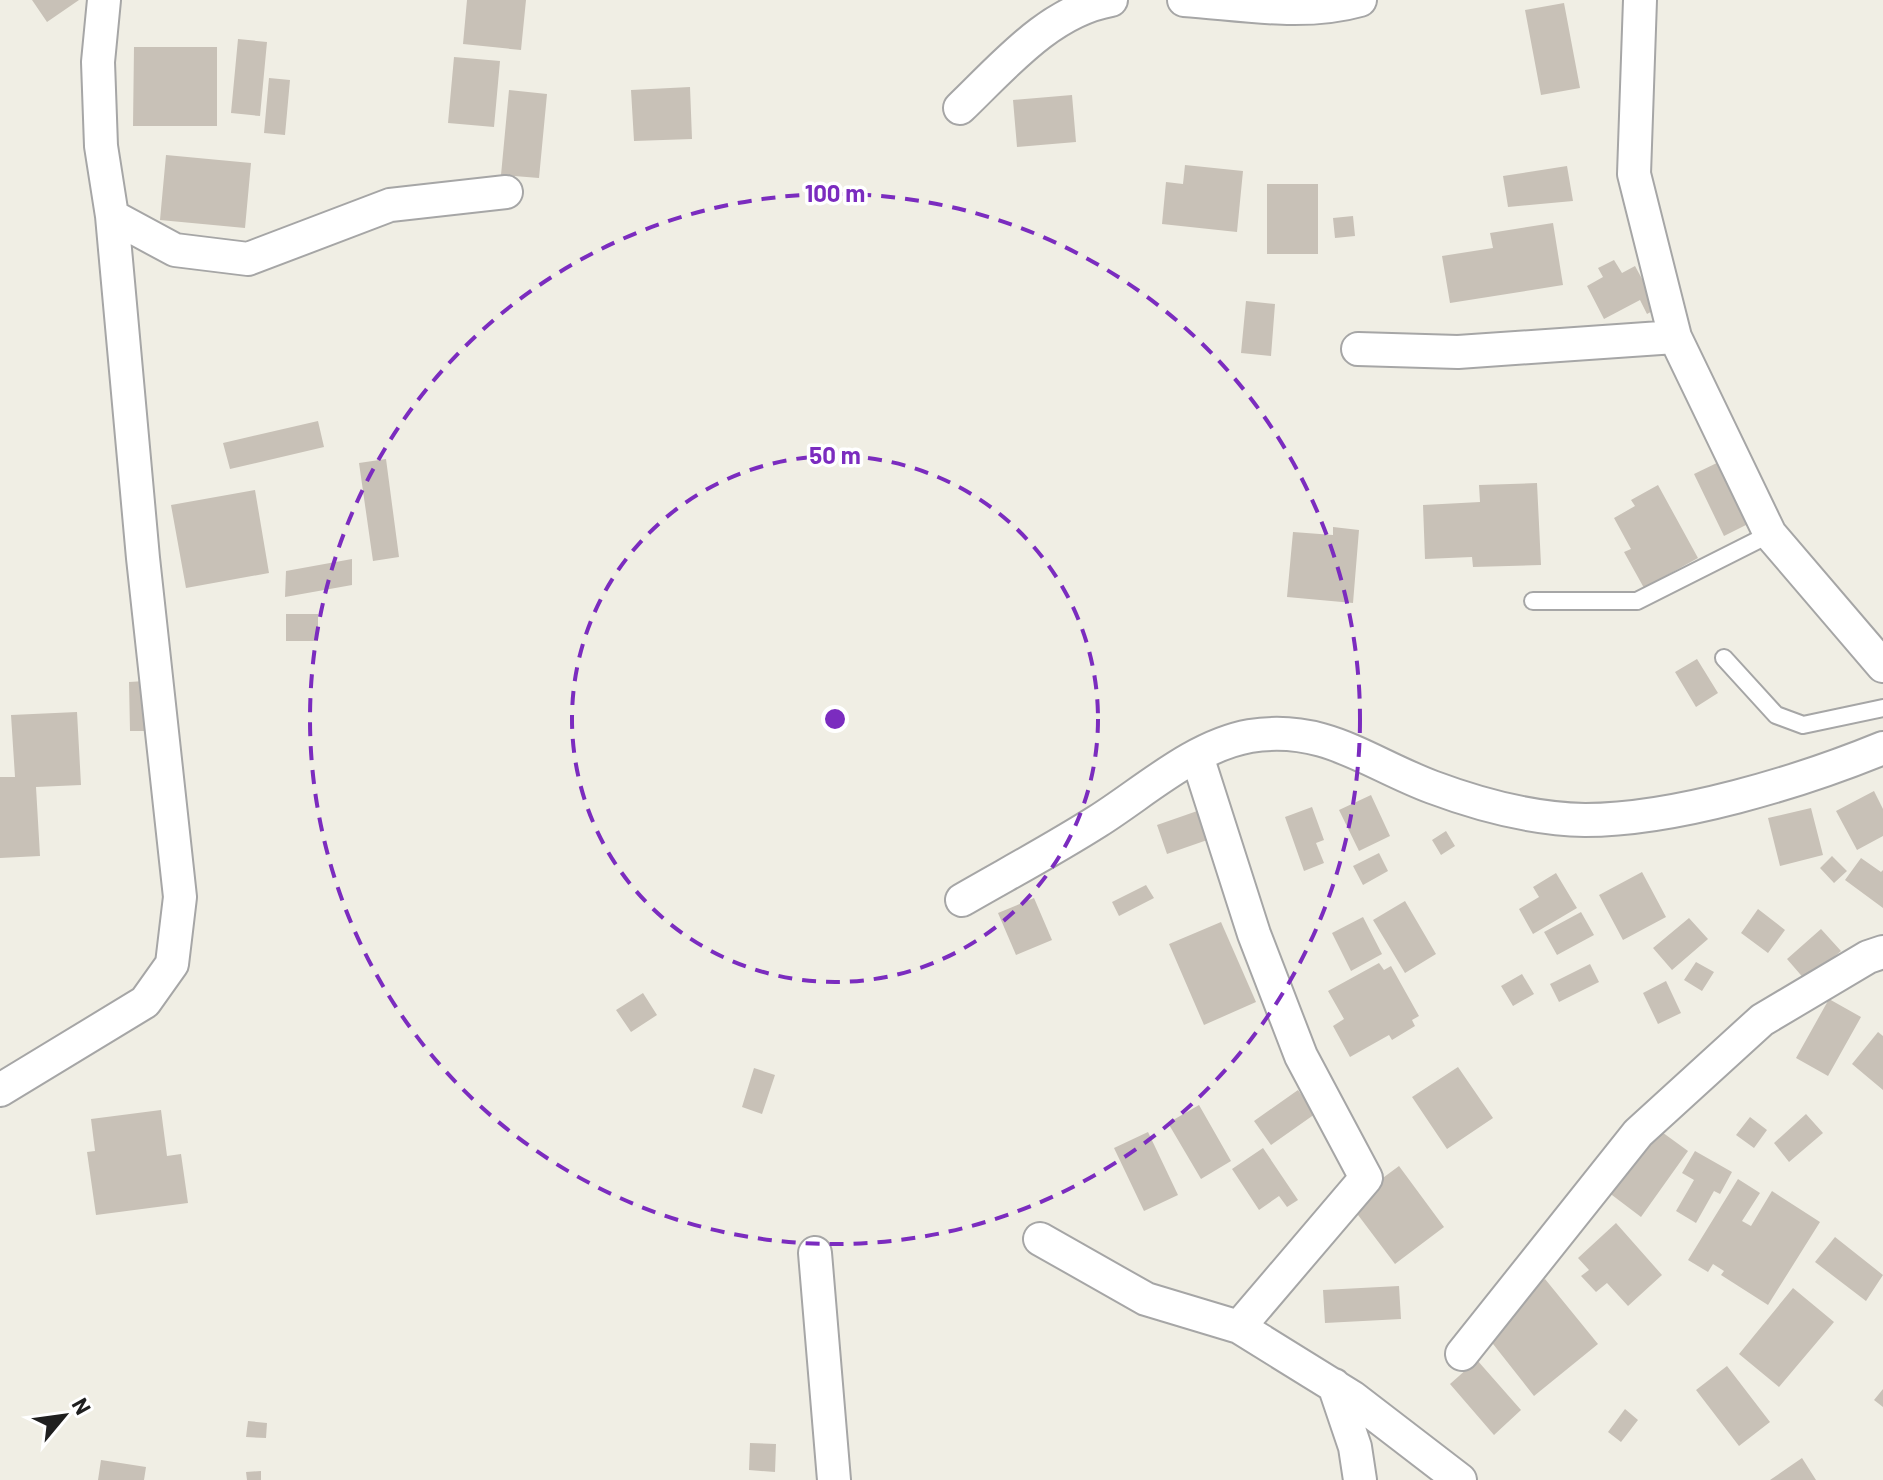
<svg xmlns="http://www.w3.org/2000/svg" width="1883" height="1480" font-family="Barlow,sans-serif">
  <rect width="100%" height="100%" fill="#f0eee4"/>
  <path fill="#c8c1b7" d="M32,0H79L47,22Z
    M467,0H526L521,50L463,44Z
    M1564,3L1580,88L1541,95L1525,10Z
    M238,39L267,42L260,116L231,113Z
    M134,47H217V126H133Z
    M454,57L500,61L494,127L448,123Z
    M269,78L290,80L285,135L264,133Z
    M690,87L692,139L634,141L631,90Z
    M509,90L547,94L539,178L501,175Z
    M1072,95L1076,142L1017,147L1013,100Z
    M166,155L251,163L245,228L160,220Z
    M1185,165L1243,171L1237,232L1162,224L1166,182L1183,184Z
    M1567,166L1573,201L1508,207L1503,176Z
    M1267,184H1318V254H1267Z
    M1353,216L1355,236L1335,238L1333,218Z
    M1553,223L1563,285L1450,303L1442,256L1493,248L1490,233Z
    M1614,260L1622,273L1635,266L1658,308L1647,314L1640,300L1604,319L1587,286L1603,277L1598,268Z
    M1246,301L1275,304L1271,356L1241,353Z
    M318,421L324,447L230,469L223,443Z
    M386,459L399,557L373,561L359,463Z
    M1723,460L1752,522L1724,536L1694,474Z
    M1537,483L1541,565L1473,567L1472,557L1425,559L1423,505L1480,502L1479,485Z
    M1658,485L1698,558L1644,588L1624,552L1631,549L1614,518L1635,506L1631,500Z
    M255,490L269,573L186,588L171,505Z
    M1333,527L1359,530L1353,603L1287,597L1293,532L1333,535Z
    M352,559V585L285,597L286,571Z
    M286,614H318V641H286Z
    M1697,659L1718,693L1696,707L1675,672Z
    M145,681V731H130L129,682Z
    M77,712L81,785L36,787L40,856L0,858V777H15L11,715Z
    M1874,791L1883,809V836L1857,850L1836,811Z
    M1371,795L1390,836L1359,851L1339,810Z
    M1312,807L1324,840L1316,843L1324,863L1304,871L1285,817Z
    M1811,808L1823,855L1780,866L1768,818Z
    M1203,809L1213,838L1167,854L1157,825Z
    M1446,831L1455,846L1441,855L1432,840Z
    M1379,853L1388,871L1363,885L1353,866Z
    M1832,856L1847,871L1834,883L1820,868Z
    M1861,858L1881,872L1883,870V908L1845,880Z
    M1642,872L1666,917L1623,940L1599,895Z
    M1556,873L1577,908L1533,934L1519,909L1539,897L1533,887Z
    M1146,885L1154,898L1119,916L1112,902Z
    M1034,898L1052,940L1016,955L998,913Z
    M1405,901L1436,954L1405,973L1373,920Z
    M1758,909L1785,930L1768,953L1741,933Z
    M1581,912L1594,935L1557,955L1544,932Z
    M1363,917L1382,954L1351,971L1332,933Z
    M1689,918L1708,939L1672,970L1653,948Z
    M1221,922L1256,1002L1204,1025L1169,944Z
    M1821,929L1841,951L1806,981L1787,959Z
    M1696,962L1714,972L1702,991L1684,980Z
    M1379,963L1384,970L1391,966L1419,1016L1412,1020L1415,1026L1392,1040L1389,1035L1350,1057L1333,1026L1344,1019L1328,991Z
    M1590,964L1599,982L1559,1002L1550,984Z
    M1522,974L1534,994L1513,1006L1501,986Z
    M1666,981L1681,1013L1658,1024L1643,993Z
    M643,993L657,1015L631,1032L616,1010Z
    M1829,999L1861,1017L1828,1076L1796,1058Z
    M1878,1032L1883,1036V1090L1852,1064Z
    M1458,1067L1493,1118L1447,1149L1412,1097Z
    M754,1068L775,1075L762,1114L742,1107Z
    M1298,1090L1315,1114L1271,1145L1254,1121Z
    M1199,1105L1231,1161L1201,1179L1168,1123Z
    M161,1110L167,1156L181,1154L188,1203L96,1215L87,1152L95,1151L91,1119Z
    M1806,1114L1823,1133L1789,1162L1774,1143Z
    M1750,1117L1767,1130L1754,1148L1736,1135Z
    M1655,1127L1688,1151L1641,1217L1608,1192Z
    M1148,1132L1178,1195L1144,1211L1114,1148Z
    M1263,1148L1298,1200L1287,1207L1279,1196L1259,1210L1232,1169Z
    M1695,1151L1732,1172L1720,1194L1714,1191L1696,1223L1676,1211L1694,1180L1682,1173Z
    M1399,1166L1444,1227L1395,1264L1349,1203Z
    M1738,1179L1760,1193L1742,1221L1751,1226L1772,1191L1820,1222L1768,1305L1721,1275L1724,1271L1713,1264L1708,1272L1688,1260Z
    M1616,1223L1662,1275L1628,1306L1607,1283L1596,1292L1581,1276L1589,1270L1578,1258Z
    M1835,1237L1883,1275L1866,1301L1815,1262Z
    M1545,1279L1598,1344L1534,1396L1482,1330Z
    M1399,1286L1401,1319L1325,1323L1323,1290Z
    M1793,1288L1834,1322L1779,1387L1739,1354Z
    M1477,1360L1521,1410L1494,1435L1450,1384Z
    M1727,1366L1770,1422L1739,1446L1696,1390Z
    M1883,1389V1407L1874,1400Z
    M1625,1409L1638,1420L1621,1442L1608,1432Z
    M248,1421L267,1423L266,1438L246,1437Z
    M750,1443L776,1444L775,1472L749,1470Z
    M1802,1458L1816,1480H1770Z
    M101,1460L146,1467L144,1480H98Z
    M261,1471V1480H247L246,1472Z"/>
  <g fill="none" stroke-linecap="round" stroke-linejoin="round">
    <defs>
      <path id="service" d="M1533,601H1637L1770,534
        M1724,658L1776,715L1803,725L1883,708"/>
      <path id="minor" d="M1184,0C1242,4 1304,16 1360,0
        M1640,0L1634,174L1675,337L1770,534L1883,666
        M960,108C1003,67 1049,11 1111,0
        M112,216L175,250L248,259L390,205L506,192
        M1358,349L1458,352L1675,337
        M1197,756L1254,934L1301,1056L1366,1178L1239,1327
        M962,900C1007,874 1054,849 1098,821C1144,792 1194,746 1250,736C1324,724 1368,763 1432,787C1480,805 1533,819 1585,820C1675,820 1800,782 1883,748
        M0,1090L145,1002L172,964L180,897L143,558L112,216L101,146L98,62L104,0
        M1040,1239L1146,1299L1239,1327L1352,1397L1460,1480
        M815,1253L834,1480
        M1462,1354L1638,1133L1762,1020L1868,957L1883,952
        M1334,1385L1355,1447L1360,1480"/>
    </defs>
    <use href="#service" stroke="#a6a6a6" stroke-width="20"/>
    <use href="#minor" stroke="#a6a6a6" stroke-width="36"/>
    <use href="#service" stroke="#fff" stroke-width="16"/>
    <use href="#minor" stroke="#fff" stroke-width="32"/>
  </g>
  <g fill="none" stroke="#7b2cbf" stroke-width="4" stroke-dasharray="14 10">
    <circle cx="835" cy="719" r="263"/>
    <circle cx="835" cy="719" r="525"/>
  </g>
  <circle cx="835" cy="719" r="12" fill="#7b2cbf" stroke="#fff" stroke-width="4"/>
  <g font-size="24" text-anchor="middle" font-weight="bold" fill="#7b2cbf" stroke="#fff" stroke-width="7" stroke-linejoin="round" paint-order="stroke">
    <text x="835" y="202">100 m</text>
    <text x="835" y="464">50 m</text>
  </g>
  <g transform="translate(64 1416) rotate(61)" stroke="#ffffff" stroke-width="6" paint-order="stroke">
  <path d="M0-6L14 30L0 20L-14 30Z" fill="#1f1f1f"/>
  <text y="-12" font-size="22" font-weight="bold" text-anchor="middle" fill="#1f1f1f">N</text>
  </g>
</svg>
